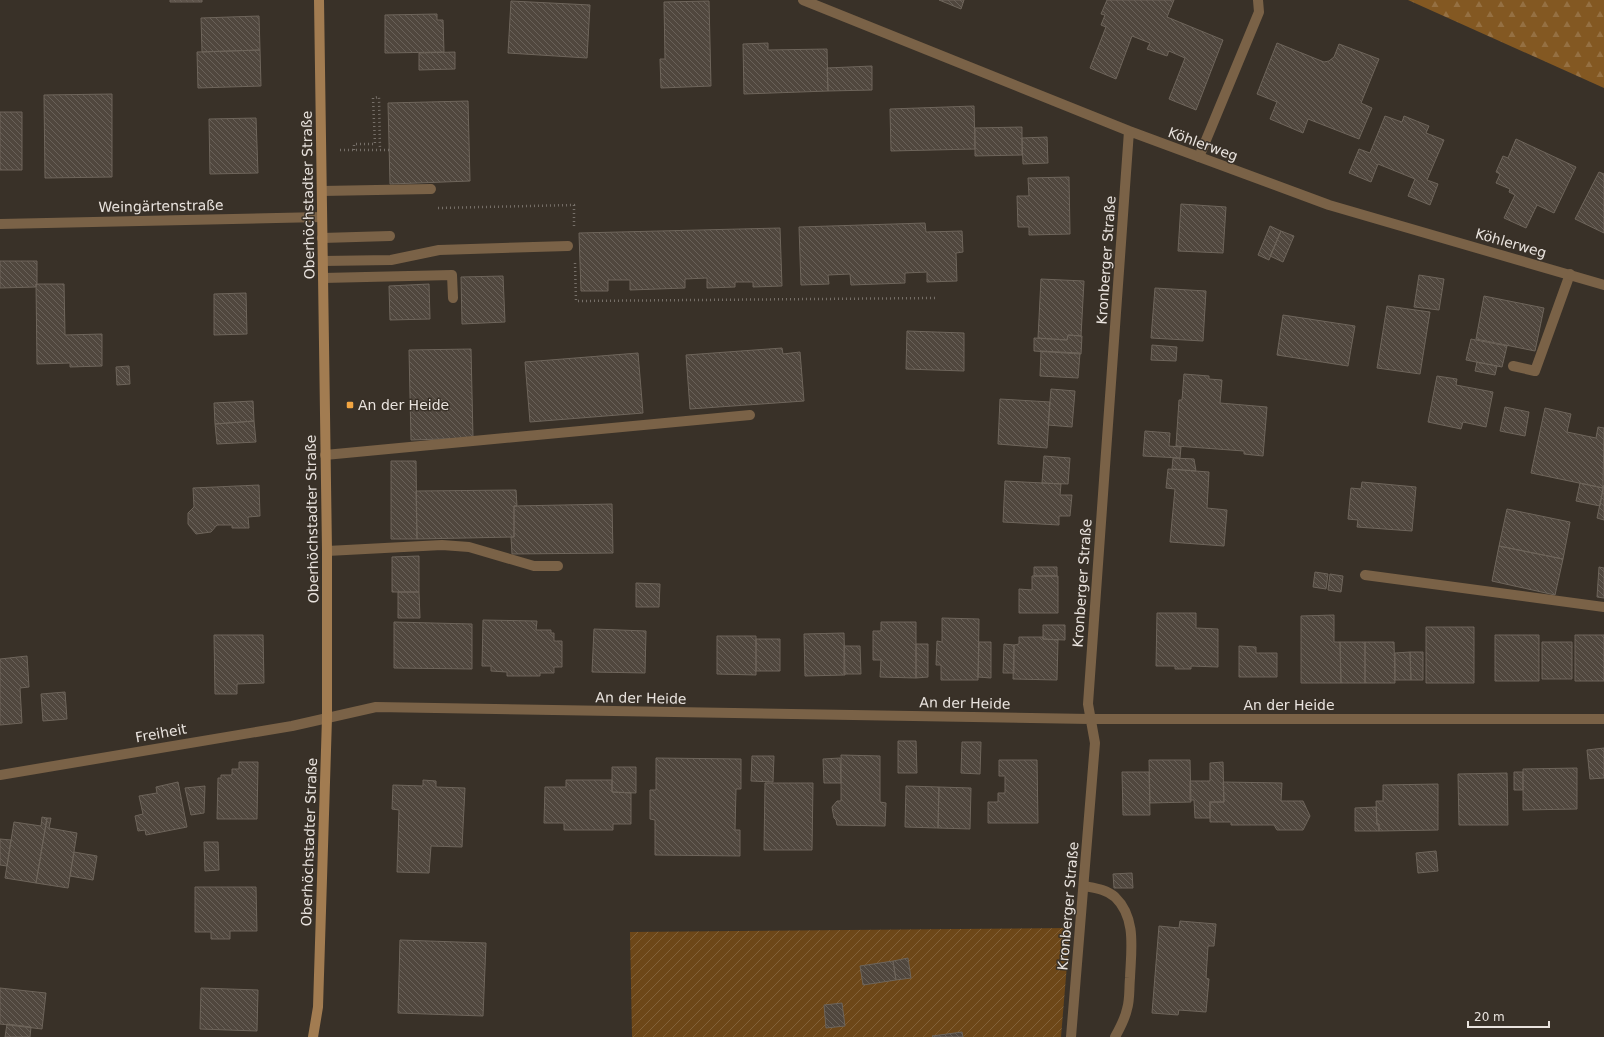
<svg xmlns="http://www.w3.org/2000/svg" width="1604" height="1037" font-family="'DejaVu Sans',sans-serif">
  <defs>
    <pattern id="forest-firs" width="22" height="20" patternUnits="userSpaceOnUse"><rect width="22" height="20" fill="#835822"/><path d="M5 1l3.5 6h-7zM16 11l3.5 6h-7z" fill="#957042"/></pattern>
    <pattern id="garden-furrows" width="10" height="10" patternUnits="userSpaceOnUse"><rect width="10" height="10" fill="#6d4718"/><path d="M-1 1l2-2M0 10L10 0M9 11l2-2" fill="none" stroke="#826139"/></pattern>
    <pattern id="building-back-hatch" width="6" height="6" patternUnits="userSpaceOnUse"><rect width="6" height="6" fill="#50473e"/><path d="M-1 5l2 2M0 0l6 6M5-1l2 2" fill="none" stroke="#696159"/></pattern>
  </defs>
  <rect width="100%" height="100%" fill="#393128"/>
  <path fill="url(#forest-firs)" d="M1408,0H1604V88Z"/>
  <path fill="url(#garden-furrows)" d="M1070,928L1061,1037H632L630,932Z"/>
  <path fill="url(#building-back-hatch)" stroke="#6e655b" d="M170,0H202V2H170Z
    M939,0H964L961,9Z
    M1107,0H1174L1167,17L1223,40L1196,110L1169,99L1185,58L1169,51L1167,56L1147,49L1150,43L1132,36L1116,79L1090,68L1106,27L1101,25L1105,15L1101,14Z
    M511,1L590,5L587,58L508,53Z
    M709,1L711,86L661,88L660,59H665L664,2Z
    M437,14V20H443L444,52L385,53V15Z
    M259,16L260,50L202,52L201,18Z
    M768,43V50L827,49L828,91L744,94L743,44Z
    M1277,43L1324,62L1329,61L1334,57L1339,44L1379,59L1361,103L1372,108L1359,139L1308,119L1303,133L1270,119L1277,102L1257,94Z
    M260,50L261,86L198,88L197,52Z
    M455,52V69L419,70V53Z
    M872,66V90L828,91L827,68Z
    M112,94V177L45,178L44,95Z
    M468,101L470,181L390,184L388,103Z
    M974,106L975,149L891,151L890,109Z
    M0,112H22V170H0Z
    M1385,116L1402,122L1404,116L1429,126L1426,133L1444,140L1427,180L1438,184L1430,205L1408,196L1415,179L1378,164L1371,182L1349,173L1359,149L1370,153Z
    M256,118L258,173L210,174L209,119Z
    M1022,127V155L975,156V128Z
    M1047,137L1048,163L1023,164L1022,138Z
    M1516,139L1576,167L1554,213L1537,205L1526,228L1504,218L1515,195L1509,192L1510,189L1496,183L1500,174L1496,172L1503,156L1508,158Z
    M1599,172L1604,174V233L1575,219Z
    M1069,177L1070,234L1029,235V227H1018L1017,196H1029L1028,178Z
    M1181,204L1226,207L1223,253L1178,251Z
    M925,223L926,232L962,231L963,252L956,253L957,281L927,282V272L905,273V283L851,285L850,274L828,275L829,284L801,285L799,227Z
    M1270,226L1281,231L1269,260L1258,255Z
    M780,228L782,286L753,287V282H735V287L707,288V278L685,279V288L630,290V280H608V291H581L579,233Z
    M1281,231L1294,236L1283,262L1270,256Z
    M0,261H37V285L36,284V287L0,288Z
    M1419,275L1444,279L1439,310L1414,307Z
    M503,276L505,322L462,324L461,277Z
    M1041,279L1084,281L1081,336L1068,335L1067,340L1038,338Z
    M36,284H64L65,335L102,334V366L70,367V363L37,364Z
    M429,284L430,319L390,320L389,286Z
    M1155,288L1206,291L1203,341L1151,338Z
    M246,293L247,334L214,335V294Z
    M1484,296L1544,308L1535,351L1476,339Z
    M1387,306L1430,312L1420,374L1377,368Z
    M1283,315L1355,326L1348,366L1277,355Z
    M907,331L964,333V371L906,369Z
    M1068,335L1082,336L1081,354L1034,351V338L1067,340Z
    M1471,339L1507,346L1502,367L1466,360Z
    M1152,345L1177,347L1176,361L1151,360Z
    M782,348L783,354L800,352L804,401L690,409L686,355Z
    M471,349L473,438L411,440L409,350Z
    M1041,351L1080,353L1078,378L1040,376Z
    M638,353L643,413L530,422L525,362Z
    M1477,362L1497,366L1495,375L1475,371Z
    M129,366L130,384L117,385L116,367Z
    M1184,374L1209,376V379L1222,380L1220,403L1267,407L1263,456L1244,454V451L1176,446L1179,400H1182Z
    M1437,376L1457,379L1456,385L1493,392L1486,427L1463,422L1461,429L1428,422Z
    M1051,389L1075,391L1072,427L1048,425Z
    M1000,399L1050,402L1047,448L998,444Z
    M253,401L254,421L215,424L214,403Z
    M1505,407L1529,412L1525,436L1500,431Z
    M1545,408L1571,414L1567,432L1596,438L1598,427L1604,428L1603,488L1531,473Z
    M254,421L256,442L217,444L215,424Z
    M1145,431L1170,433L1169,446L1181,447L1180,458L1143,456Z
    M1044,456L1070,458L1068,484L1042,483Z
    M1173,458L1194,459L1196,471L1172,469Z
    M391,461H416L417,539H391Z
    M1168,469L1209,472L1207,508L1227,510L1224,546L1170,542L1175,489L1166,488Z
    M1005,481L1061,484L1060,495H1072L1070,516H1059V525L1003,522Z
    M1362,482L1416,487L1412,531L1357,527L1358,520L1348,519L1351,488L1361,489Z
    M1580,483L1603,488L1600,506L1576,501Z
    M259,485L260,516L248,517L249,528H232V525H217L211,532L196,534L188,524V513L194,507L193,488Z
    M1604,485V520L1597,518Z
    M516,490L517,506H514V537L417,539L416,491Z
    M612,504L613,553L512,554L511,537H514V506Z
    M1507,509L1570,522L1563,559L1499,546Z
    M1499,546L1563,559L1555,595L1492,581Z
    M419,556V592H392V557Z
    M1034,567H1057V576H1034Z
    M1599,567L1604,568V598L1597,597Z
    M1315,572L1328,574L1326,589L1313,587Z
    M1330,574L1343,576L1341,592L1328,590Z
    M1032,576H1058V613H1019V589L1032,590Z
    M636,583L660,584L659,607H636Z
    M398,592H419L420,618H398Z
    M1157,613H1196V628L1218,629V667L1191,666V669H1175V666H1156Z
    M1334,615V642H1340L1341,683H1301V616Z
    M942,618L979,619L978,680H941V665H936L937,641L942,642Z
    M483,620L537,621L536,630H551V633H554V641H562V667H554V673H540V676H507V672L491,671V666H482Z
    M394,622L472,624V669L394,668Z
    M881,622H916V678L880,677L881,660H873V631H881Z
    M1043,625H1065V640L1043,639Z
    M1426,627H1474V683H1426Z
    M594,629L646,631L645,673L592,672Z
    M844,633L845,675L805,676L804,634Z
    M214,635H263L264,683L237,684V694H215Z
    M1495,635H1539V681H1495Z
    M1575,635H1604V681H1575Z
    M717,636H756V675L717,674Z
    M1019,637H1043V639L1058,640L1057,680L1013,679L1014,645L1019,644Z
    M756,639H780V671H756Z
    M979,642H991V678L978,677Z
    M1340,642H1365V683H1341Z
    M1365,642H1394L1395,683H1365Z
    M1542,642H1572V679H1542Z
    M916,644H928V677L916,678Z
    M1004,644L1014,645V673H1003Z
    M844,646H860L861,674H844Z
    M1239,646L1256,647V653H1277V677H1239Z
    M1410,652L1411,680H1395V653Z
    M1410,652H1423V680H1411Z
    M27,656L29,687L20,688L22,723L0,725V659Z
    M65,692L67,719L43,721L41,694Z
    M898,741H916L917,773H898Z
    M962,742H981L980,774L961,773Z
    M1604,748V778L1590,779L1587,750Z
    M841,755L880,756V802L886,803L885,826L837,825L836,820L834,818L832,807L837,801H841Z
    M752,756H774L773,782L751,781Z
    M656,758L741,759V789H736L735,830H740V856L655,855V820L650,819V790H656Z
    M840,758L841,783H824L823,759Z
    M999,760H1037L1038,823H988V802H998V793H1005V776H999Z
    M1149,760H1190L1191,802L1150,803Z
    M239,762H258L257,819H217L218,778H221V775H232V769H239Z
    M1223,762L1224,802H1210V818H1195L1194,800H1190V781H1210V763Z
    M612,767H636V793L612,792Z
    M1577,768V809L1523,810V769Z
    M1122,772H1149L1150,815H1123Z
    M1514,772H1523V790H1514Z
    M1507,773L1508,825H1459L1458,774Z
    M423,780L436,781V787L465,788L462,847L431,846L429,873L397,872L399,810L392,809L393,785L423,786Z
    M566,780H612V792L631,793V824H613V830H564V823H544L545,787H566Z
    M178,782L187,827L146,835L145,830L138,831L135,816L143,814L139,796L157,793L156,787Z
    M1223,782L1282,783L1281,801H1303L1310,816L1303,830H1277L1274,825H1231V822H1210V802H1224Z
    M765,783H813L812,850H764Z
    M1438,784V830L1379,831V824H1377L1376,801H1383V785Z
    M205,786L204,813L191,815L185,788Z
    M906,786L939,787L938,828L905,827Z
    M939,787L971,788L970,829L938,828Z
    M1376,807L1377,824H1379V831H1355V808Z
    M42,817L47,818L36,883L5,878L14,822L41,826Z
    M47,818H51L49,828L77,833L68,888L36,883Z
    M0,839L11,840L7,866L0,865Z
    M204,842H218L219,870L205,871Z
    M1436,851L1438,871L1418,873L1416,853Z
    M74,852L97,856L93,880L70,876Z
    M1132,873L1133,888H1114L1113,874Z
    M195,887H256L257,931H230V939H211V932H195Z
    M1180,921L1216,924L1214,946H1208L1206,978L1209,979L1206,1012L1179,1010L1178,1015L1152,1013L1159,926L1179,928Z
    M400,940L486,943L483,1016L398,1013Z
    M908,958L911,978L896,980L893,961Z
    M893,961L896,980L863,985L860,966Z
    M0,988L46,993L42,1029L0,1024Z
    M201,988L258,990L257,1031L200,1029Z
    M842,1003L845,1026L826,1028L824,1005Z
    M7,1024L31,1027L30,1037H5Z
    M962,1032L963,1037H933L932,1036Z"/>
  <g fill="none" stroke-linecap="round" stroke-linejoin="round">
    <path stroke="#766f68" stroke-width="2.5" stroke-dasharray="1 3" stroke-linecap="butt" d="M340,150H389
      M354,150V144H375L373,98L379,97L380,150
      M438,208L574,205V229
      M575,263L576,301L936,298"/>
    <path stroke="#7a6247" stroke-width="10" d="M1199,157L1259,12L1258,0
      M322,191L431,189
      M322,238L390,236
      M323,261L391,260L439,250L568,246
      M323,278L452,275L453,298
      M1513,366L1535,371L1570,274
      M325,455L750,415
      M327,551L442,545L469,547L534,566H558
      M1365,575L1604,607
      M1084,886C1094,888 1106,889 1115,897C1137,918 1131,951 1130,978C1129,988 1130,1000 1127,1009C1125,1019 1120,1028 1115,1037"/>
    <path stroke="#7a6247" stroke-width="10" d="M803,0L1129,131L1329,205L1604,285
      M0,224L322,217
      M0,775L292,726L376,707L1090,719H1604
      M1071,1037L1095,743L1088,704L1129,131"/>
    <path stroke="#a27c51" stroke-width="10" d="M313,1037L318,1007L327,718V551L319,0"/>
  </g>
  <rect fill="#f2a541" stroke="#393128" stroke-width="1.5" x="346" y="401" width="8" height="8" rx="2"/>
  <g text-anchor="middle" dominant-baseline="central" stroke-width="3" stroke-linejoin="round" paint-order="stroke">
    <g font-size="14" fill="#e9e3de" stroke="#393128">
      <text transform="translate(1203 144) rotate(20)">Köhlerweg</text>
      <text transform="translate(308 195) rotate(-91)">Oberhöchstadter Straße</text>
      <text transform="translate(161 206) rotate(-1)">Weingärtenstraße</text>
      <text transform="translate(1511 243) rotate(16)">Köhlerweg</text>
      <text transform="translate(1106 260) rotate(-86)">Kronberger Straße</text>
      <text transform="translate(312 519) rotate(-91)">Oberhöchstadter Straße</text>
      <text transform="translate(1082 583) rotate(-86)">Kronberger Straße</text>
      <text transform="translate(641 698) rotate(1)">An der Heide</text>
      <text transform="translate(965 703) rotate(1)">An der Heide</text>
      <text x="1289" y="705">An der Heide</text>
      <text transform="translate(161 733) rotate(-10)">Freiheit</text>
      <text transform="translate(309 842) rotate(-88)">Oberhöchstadter Straße</text>
      <text transform="translate(1068 906) rotate(-85)">Kronberger Straße</text>
    </g>
    <g font-size="14" fill="#e9e3de" stroke="#393128" text-anchor="start">
      <text x="358" y="405">An der Heide</text>
    </g>
  </g>
  <path d="M1468 1021v6h81v-6" fill="none" stroke="#e9e3de" stroke-width="2"/>
  <text x="1474" y="1021" font-size="12" fill="#e9e3de" stroke="#393128" stroke-width="3" paint-order="stroke">20 m</text>
</svg>
